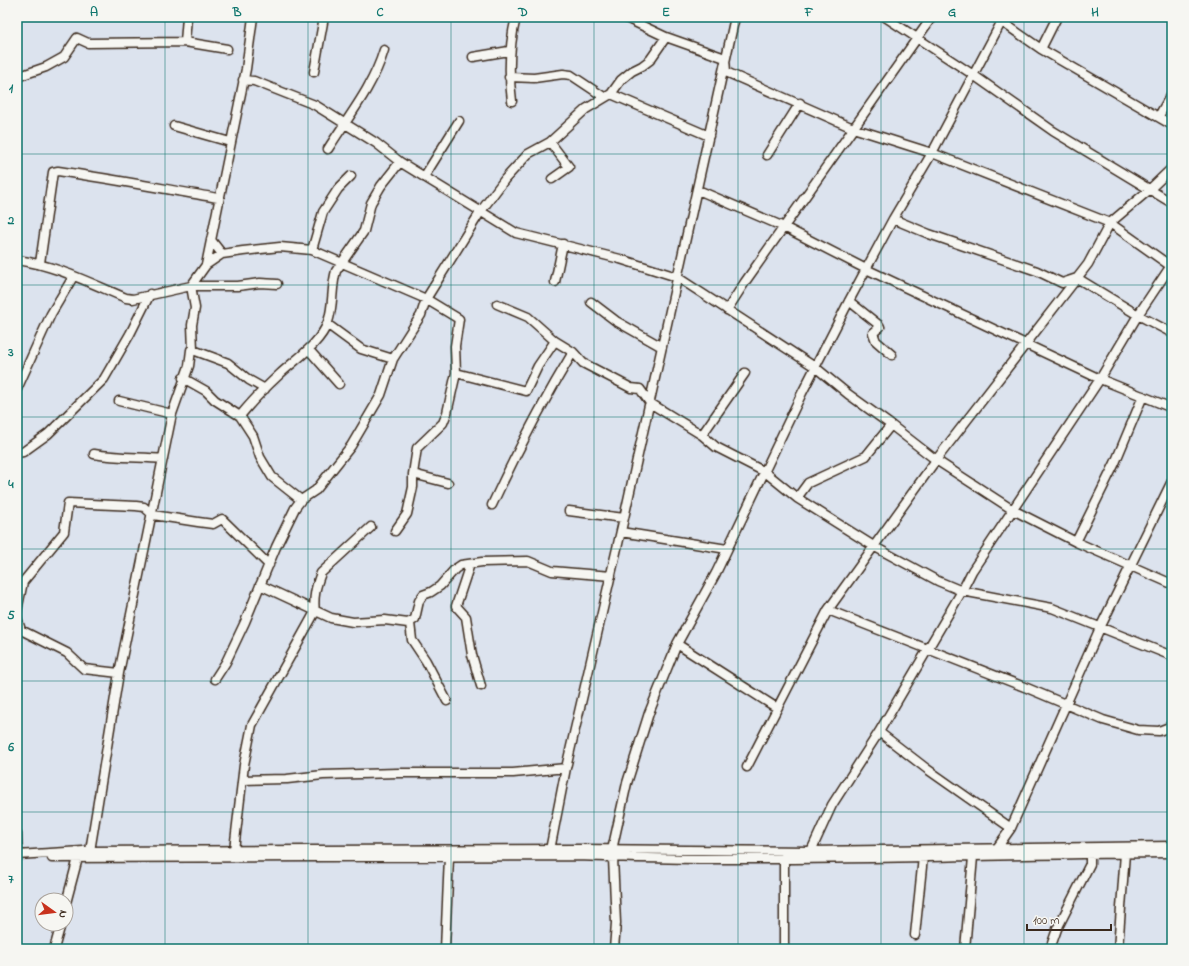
<svg xmlns="http://www.w3.org/2000/svg" width="1189" height="966" font-family="'Indie Flower',sans-serif">
  <rect width="100%" height="100%" fill="#dce3ee"/>
  <filter id="ink" filterUnits="userSpaceOnUse"><feTurbulence type="fractalNoise" baseFrequency=".025" numOctaves="2"/><feDisplacementMap in="SourceGraphic" scale="8" xChannelSelector="R" yChannelSelector="G"/><feConvolveMatrix kernelMatrix="1 2 1 2 8 2 1 2 1" color-interpolation-filters="sRGB"/></filter>
  <g filter="url(#ink)">
    <g fill="none" stroke-linecap="round" stroke-linejoin="round">
      <defs>
        <path id="minor" d="M624,17L666,37L725,58L726,72L853,128L932,153L1110,223L1172,267
          M885,17L972,74L1053,131L1172,203
          M995,17L1041,49L1172,125
          M185,42L227,49
          M1041,49L1057,17
          M473,57L509,51
          M314,72L324,17
          M17,77L46,67L64,57L77,38L88,43L185,42L187,17
          M509,77L534,78L563,74L571,75L604,97
          M243,80L254,81L315,105L376,143L400,162L516,233L620,259L677,277L815,367L848,394L891,425L936,460L1013,510L1076,542L1172,584
          M611,94L709,136
          M512,101C508,72 509,46 516,17
          M1159,116L1172,93
          M174,126L230,142
          M550,142L569,167L552,179
          M328,149C348,117 373,87 384,50
          M767,155L800,103
          M424,177L459,121
          M698,190L784,227L866,269L1100,379L1172,408
          M893,219L929,234L1037,271L1062,283L1077,278L1138,315L1172,333
          M211,240L222,254
          M312,250L323,212L338,189L351,176
          M17,260C55,265 90,283 126,298L133,299L191,286H238L260,283L277,284
          M40,263L53,172L58,171C112,179 165,189 218,198
          M206,265L222,254L243,251L280,247L312,250L426,299L459,319L455,346L456,373L447,413L443,423L417,448L413,474V487L407,514L395,531
          M555,282L563,244
          M849,301L879,325L880,327L873,333L876,341L892,355
          M591,302L616,321L662,347
          M497,304L528,317L555,341L573,352L583,363L631,388L640,389L650,403L702,435L716,447L765,472L797,498L875,547L938,581L962,591L1052,608L1172,656
          M727,310L745,282L932,17
          M327,324L361,349L393,359
          M193,350L228,363L249,380L265,389
          M309,350L339,384
          M456,373L526,391L538,366L555,341
          M183,378L206,391L215,400L240,416L253,436L260,457L272,477L301,500
          M17,389L51,314L73,277
          M119,401L172,414
          M240,416C252,401 266,387 280,374C296,359 320,344 328,322C334,304 331,287 336,271L364,231L371,203L381,186L400,162
          M702,435L745,373
          M17,453L23,452L48,434L104,379L130,334L150,294
          M94,454C117,458 140,457 163,459
          M413,474L448,483
          M797,498L808,483L866,456L891,425
          M492,505C516,453 543,402 573,352
          M569,511L624,518
          M621,532L727,549
          M1076,542L1115,463L1143,396
          M470,564L456,606L466,617L472,655L481,686
          M260,585L331,618L353,622L385,620L408,623L415,619L419,601L423,595L431,592L440,586L455,569L461,565L482,562L528,561L552,571L611,576
          M828,610L1027,688L1103,720L1138,730L1159,731L1172,726
          M17,611L23,582L64,532L68,503L136,506L144,507L153,515L198,522L213,524L222,519L269,565
          M17,618L21,630L67,653L84,669L119,673
          M410,623L412,640L426,661L447,701
          M677,644L777,708
          M215,679L226,662L245,622L276,547L295,508L301,500L316,490L351,446L381,395L393,359L421,315L426,299L481,211L505,179L528,154L550,142L586,109L611,94L621,80L632,71L642,66L650,60L666,37
          M879,732L927,769L1011,828
          M747,767L828,610L936,460L1088,264L1110,223L1149,190L1172,168
          M243,780L287,779L323,775L398,773H513L566,768
          M17,834L18,855
          M997,848L1011,828L1100,628L1172,481
          M234,850L244,765L252,725L315,612C313,597 316,586 321,573L371,527
          M550,850L566,768L624,518L735,17
          M612,850L627,783L649,713L677,644L716,573L802,393L849,301L893,219L932,153L1004,17
          M90,851L119,673L172,414L189,366L191,350H193L192,325L195,308L191,286L206,265L246,69L253,17
          M811,851L832,805L879,732L962,591L972,571L1100,379L1138,315L1172,264
          M17,855L83,851L578,849L811,851L1172,846
          M52,858L578,856C776,864 974,854 1172,853
          M613,858L616,923L614,949
          M66,903L78,858
          M915,935L923,857
          M54,949L61,924
          M445,949L449,857
          M784,949V858
          M965,949L973,857
          M1050,949L1057,929L1090,864V854
          M1118,949L1125,853"/>
      </defs>
      <use href="#minor" stroke="#3b2a1e" stroke-width="11"/>
      <use href="#minor" stroke="#f6f6f2" stroke-width="8"/>
    </g>
  </g>
  <path fill="none" stroke="#0f766e" stroke-width="1" stroke-opacity="0.55" d="M165,17V949M308,17V949M451,17V949M594,17V949M738,17V949M881,17V949M1024,17V949M17,154H1172M17,285H1172M17,417H1172M17,549H1172M17,681H1172M17,812H1172"/>
  <rect width="1189" height="966" fill="none" stroke="#f6f6f2" stroke-width="44"/>
  <g transform="translate(54 912) rotate(104)"><circle r="19" fill="#f6f6f2" stroke="#aba49d"/>
  <path d="M0-3L7 15L0 10L-7 15Z" fill="#c8321e"/>
  <text y="-6" font-size="11" font-weight="bold" text-anchor="middle" fill="#3b2a1e">N</text>
  </g>
  <path d="M1027 924v6h84v-6" fill="none" stroke="#3b2a1e" stroke-width="2"/>
  <text x="1033" y="924" font-size="12" fill="#3b2a1e" stroke="#f6f6f2" stroke-width="3" paint-order="stroke">100 m</text>
  <rect x="22" y="22" width="1145" height="922" fill="none" stroke="#0f766e" stroke-width="1.5"/>
  <g font-size="13" text-anchor="middle" font-weight="bold" fill="#0f766e">
    <text x="94" y="16">A</text>
    <text x="237" y="16">B</text>
    <text x="380" y="16">C</text>
    <text x="523" y="16">D</text>
    <text x="666" y="16">E</text>
    <text x="809" y="16">F</text>
    <text x="952" y="16">G</text>
    <text x="1095" y="16">H</text>
    <text x="11" y="92">1</text>
    <text x="11" y="224">2</text>
    <text x="11" y="356">3</text>
    <text x="11" y="488">4</text>
    <text x="11" y="619">5</text>
    <text x="11" y="751">6</text>
    <text x="11" y="883">7</text>
  </g>
</svg>
